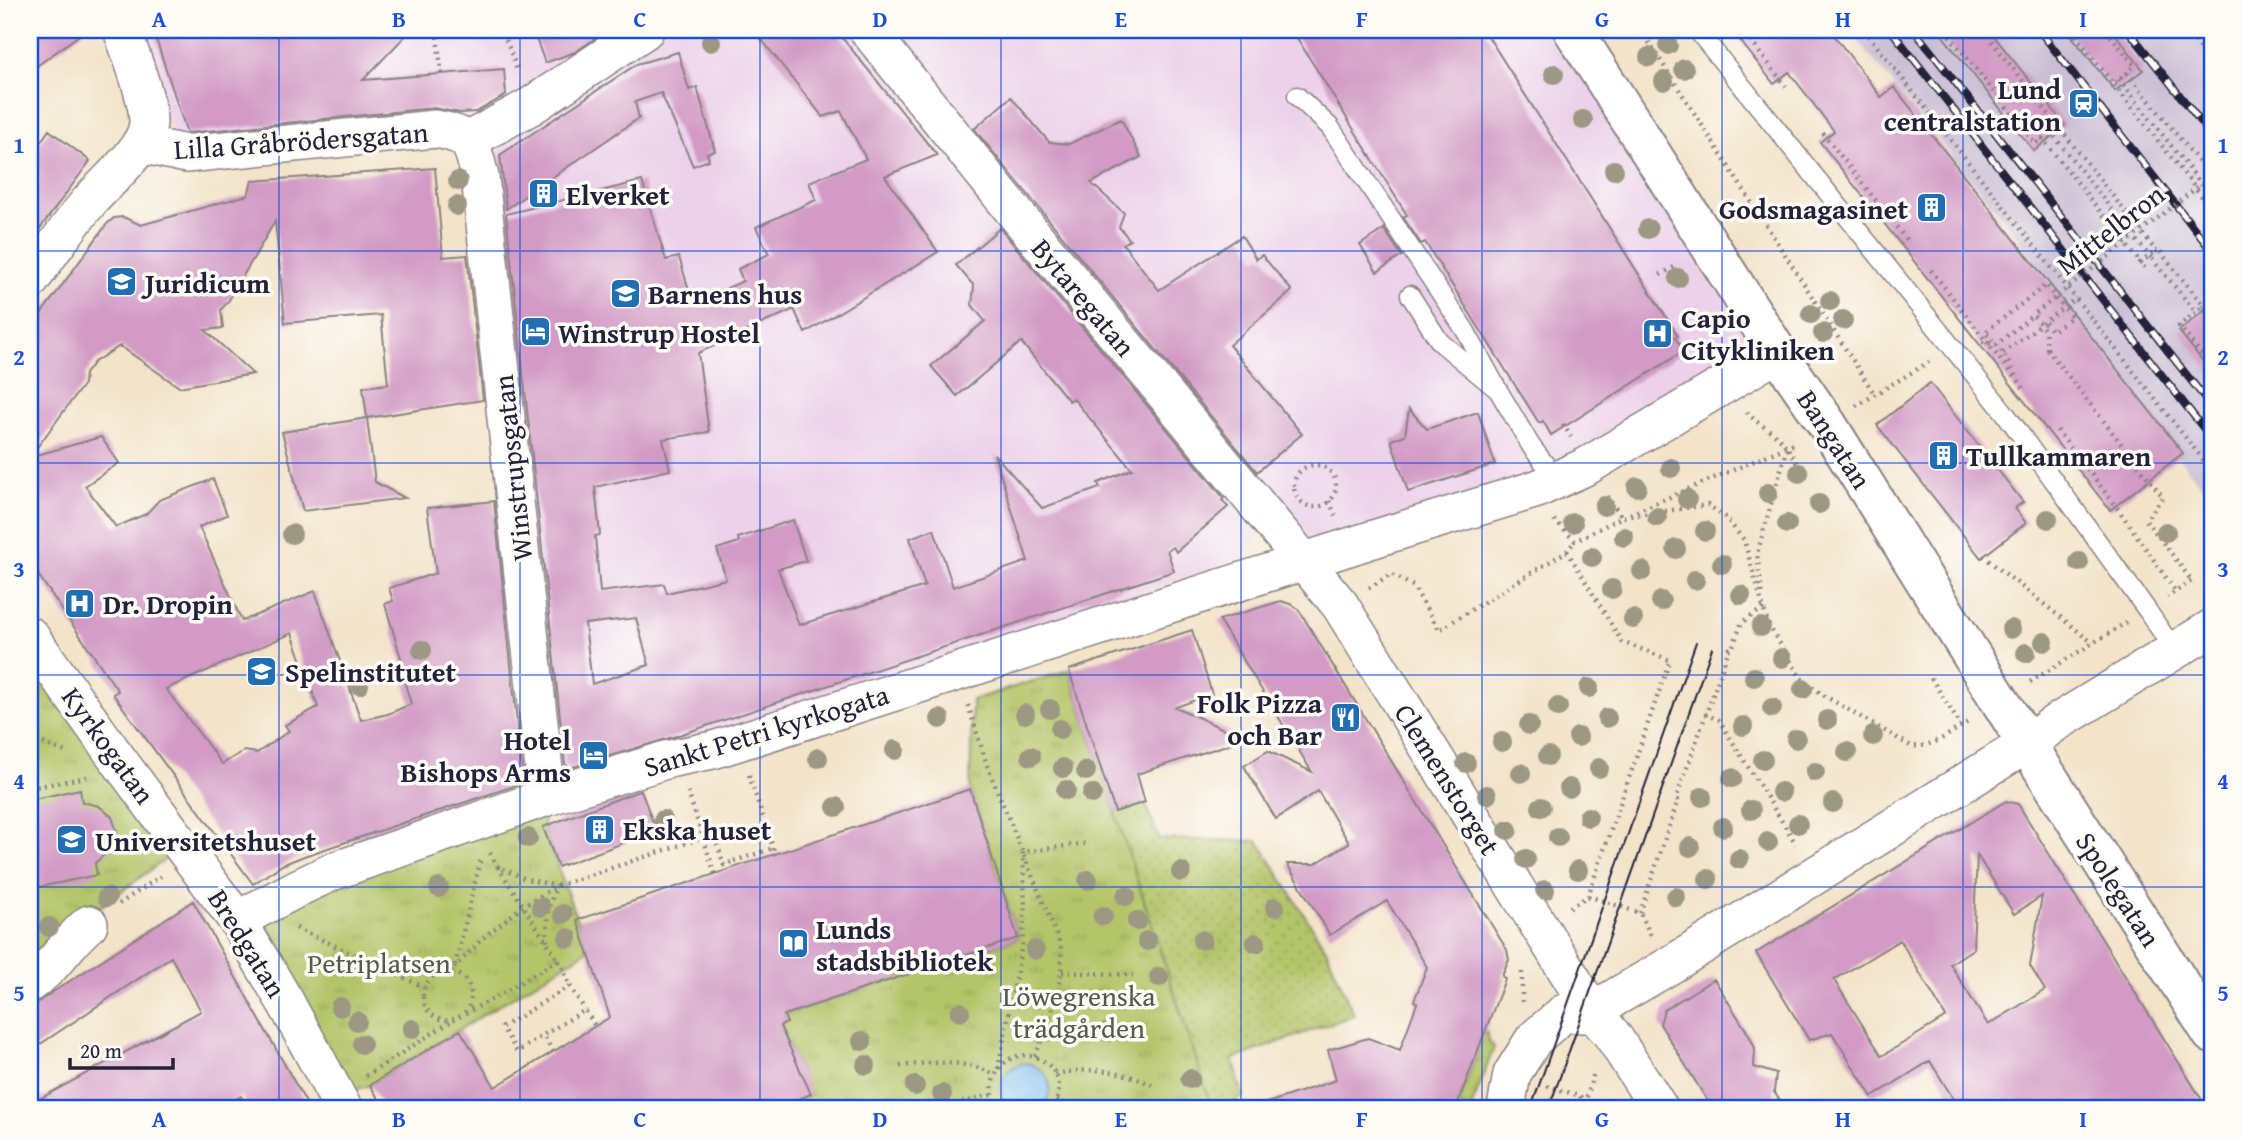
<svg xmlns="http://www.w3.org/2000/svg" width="2242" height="1138" font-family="'Gentium Book Plus',serif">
  <defs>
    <pattern id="grass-tufts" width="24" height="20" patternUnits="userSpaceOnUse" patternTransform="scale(1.75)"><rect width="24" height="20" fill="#b4c569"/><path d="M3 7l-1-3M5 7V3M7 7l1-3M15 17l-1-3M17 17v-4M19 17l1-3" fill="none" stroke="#9aa95c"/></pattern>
    <pattern id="garden-dots" width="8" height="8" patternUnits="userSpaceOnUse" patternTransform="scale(1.75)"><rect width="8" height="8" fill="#b4c569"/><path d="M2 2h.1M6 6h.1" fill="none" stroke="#9aa95c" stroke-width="1.8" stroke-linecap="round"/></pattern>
    <pattern id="water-ripples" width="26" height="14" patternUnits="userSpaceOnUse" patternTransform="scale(1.75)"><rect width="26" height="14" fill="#7ebdf2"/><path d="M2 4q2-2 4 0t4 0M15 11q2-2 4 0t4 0" fill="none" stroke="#6da2d0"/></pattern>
  </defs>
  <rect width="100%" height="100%" fill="#fdfcf7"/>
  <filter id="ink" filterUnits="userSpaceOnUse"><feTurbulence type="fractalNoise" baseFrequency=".0143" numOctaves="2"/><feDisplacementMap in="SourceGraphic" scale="14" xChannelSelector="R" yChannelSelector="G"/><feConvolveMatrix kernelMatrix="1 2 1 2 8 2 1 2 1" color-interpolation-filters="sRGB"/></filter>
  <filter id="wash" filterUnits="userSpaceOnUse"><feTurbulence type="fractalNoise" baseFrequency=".00686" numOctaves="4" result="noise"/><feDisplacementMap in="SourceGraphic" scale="28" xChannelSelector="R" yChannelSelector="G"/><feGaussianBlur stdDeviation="1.57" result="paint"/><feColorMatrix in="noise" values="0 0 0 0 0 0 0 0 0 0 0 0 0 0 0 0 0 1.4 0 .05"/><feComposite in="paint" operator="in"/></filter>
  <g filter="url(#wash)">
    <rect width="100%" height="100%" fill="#f3e3c9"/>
    <path fill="#ecd1ea" d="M133,30H855L1264,529L1241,559L569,781L552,773L473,157L435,141L178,146Z
      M868,30H1573L1778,353L1600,458L1304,562Z"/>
    <path fill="#cbbfd5" d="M1849,30H2212V499L2178,457L2182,453L2042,275L2014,232Z"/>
    <path fill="url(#grass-tufts)" stroke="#6b7452" stroke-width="2" d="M30,660L175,852L30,958Z
      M1069,670L1212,1108H778L810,1094L780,1026L786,1023L784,1015L1018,938L970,789L972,700Z
      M547,797L543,827L588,950L370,1085L336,1096L237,920Z
      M1484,1032L1487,1033L1488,1041L1494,1047L1471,1108L1458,1105Z"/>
    <path fill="url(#garden-dots)" stroke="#6b7452" stroke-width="2" d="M1145,802L1159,839L1258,841L1327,951L1354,1015L1233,1059L1243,1096L1229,1108H1212L1115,812Z"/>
    <path fill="url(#water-ripples)" stroke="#507096" stroke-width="2" d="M1027,1063C1049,1069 1058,1091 1040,1108H1010C992,1090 1002,1066 1027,1063Z"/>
    <g id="blocks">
      <path fill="#d29ac5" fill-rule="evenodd" d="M30,30H86L30,71Z
        M153,30H411L363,80L504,69L506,95L476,112L460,113L433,108L187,133Z
        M533,30H608L575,52L545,63Z
        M754,30H836L937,155L885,176L938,252L805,333L794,309L698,353L709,432L663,439L670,470L595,487L600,535L595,536L600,592L664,584L667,593L726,579L717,549L739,542L738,538L793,520L806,561L778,569L799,625L925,586L910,538L934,529L953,587L1028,561L994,454L1042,508L1100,488L1098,483L1132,469L1073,398L1069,401L1021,342L957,396L931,366L985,321L972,305L974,286L956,265L1000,228L1224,498L1222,500L1228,507L1176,552L1173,547L1167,550L1174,571L673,737L570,768L565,764L506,214L642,181L666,260L679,257L693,304L743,281L738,269L769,254L756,227L816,200L809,182L866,159L841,111L823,117ZM636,618L649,665L592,684L585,624Z
        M1292,30H1484L1678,336L1675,337L1684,351L1551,435L1543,421L1539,423L1425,242L1421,244L1403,217L1407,215Z
        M1732,30H1830L1881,97L1894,87L2183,453L2110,510L1820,142L1834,131L1789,72L1774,84Z
        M1938,30H1989L2065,125L2034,151Z
        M2067,30H2112L2143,70L2115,91Z
        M678,52L689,90L697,87L715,151L707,153L709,160L693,166L661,93L635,102L639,118L506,209L500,155L637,64Z
        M1011,97L1049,142L1069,144L1121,119L1141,157L1091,183L1124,213L1119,227L1130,240L1123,244L1159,290L1242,236L1256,259L1262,255L1292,291L1229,345L1302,434L1257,472L974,129Z
        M49,130L90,161L30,242V157Z
        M435,168L443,257L467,255L483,400L367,418L363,387L388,384L381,315L285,323L275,221L229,300L221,310L223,328L205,330L253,374L179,387L120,346L94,362L85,374L84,384L30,457L101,437L119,463L85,486L116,527L146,514L159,500L213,479L227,515L199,527L242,621L315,591L361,720L388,714L411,704L405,683L408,682L385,604L393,601L389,588L436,573L427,508L494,501L523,780L520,784L304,856L282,865L253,884L113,694L118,691L30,563V329L107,224L114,218L123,217L141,225L248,195L252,181ZM292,633L318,707L285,725L289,731L257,753L244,751L222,764L166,689Z
        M1384,229L1402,256L1377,272L1360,245Z
        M2212,304V373L2179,331Z
        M1930,383L2023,502L2015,508L2026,523L1981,558L1877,425Z
        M1409,409L1427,429L1478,412L1495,464L1408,492L1391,440L1405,435Z
        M367,418L375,482L405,498L303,511L282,432Z
        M1281,601L1293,605L1299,610L1507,950L1509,960L1502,976L1505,979L1456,1108H1268L1267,1103L1336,1080L1328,1050L1368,1038L1400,1050L1417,1003L1414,1001L1427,967L1387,901L1330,935L1287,864H1315L1349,843L1318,791L1276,819L1244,766L1268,751L1312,772L1219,620Z
        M1192,630L1212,694L1176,707L1245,739L1137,774L1145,802L1115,812L1069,670Z
        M80,789L82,802L99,806L112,817L117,832L112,848L95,863L97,875L30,889V800Z
        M970,789L1018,938L784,1015L787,1023L780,1026L811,1094L778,1108H384L370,1085L460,1030L495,1087L610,1017L577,920Z
        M641,790L656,831L558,867L543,827Z
        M2006,801L2018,804L2207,1108H1959L1930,1061L1872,1097L1832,1033L1809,1040L1756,953ZM1977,855L2014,914L2042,896L2030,966L2045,990L1988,1025L1950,964L1973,949ZM1900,940L1946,1017L1882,1056L1834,980Z
        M193,901L309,1108H248L241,1096L219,1108H30V1104L201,1011L171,957L30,1051V1007Z
        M1714,979L1749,1035L1755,1048L1754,1067L1776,1074L1774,1092L1785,1108H1712L1660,1024L1664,1010Z"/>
    </g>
  </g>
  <g filter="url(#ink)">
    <use href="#blocks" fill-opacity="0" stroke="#8a8282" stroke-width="2"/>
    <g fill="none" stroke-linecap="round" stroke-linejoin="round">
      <defs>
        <path id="service" d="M1697,30L2005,413L2147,610L2174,650
          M1297,96L1330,127L1465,330L1498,390
          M1410,295L1440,342L1498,390L1531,446L1558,481"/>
        <path id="minor" d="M868,30L1016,214L1340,605L1592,1011L1613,1036L1659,1108
          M467,141L531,106L645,30
          M140,144L186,154L435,129C471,135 472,143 480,177L547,797
          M30,281C49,255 67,228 88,203C105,182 146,151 148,123C149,99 130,53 122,30
          M30,636L111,750L237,920L286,1003L343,1108
          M237,920L302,886L334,871L547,797L669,759L713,750L1383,536L1537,489L1587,466L1778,353
          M30,983C56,966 65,944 89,924
          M1506,1108L1512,1074L1534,1039L1564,1013L1583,1014L1592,1011L1669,966L2027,744L2054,724L2212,628"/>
        <path id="tertiary" d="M1573,30L1778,353L1827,424L2027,744L2212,1034"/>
      </defs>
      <use href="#service" stroke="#8a8282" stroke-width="21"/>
      <use href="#minor" stroke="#8a8282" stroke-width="40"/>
      <use href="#tertiary" stroke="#8a8282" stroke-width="42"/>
      <path stroke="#8a8282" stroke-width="4.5" stroke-dasharray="2 5" stroke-linecap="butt" d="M436,30L442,75
        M1641,30L1875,395
        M1742,30L1786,86
        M1864,30L2212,471
        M1945,30L2035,144L2057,126
        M1983,30L2156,251L2158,249L2204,306L2201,308L2212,322
        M2071,30L2211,208L2209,210L2212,214
        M2106,30L2135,66L2113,84
        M2186,30L2212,63
        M2199,30L2212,46
        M2174,37L2185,30
        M506,40L518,72
        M2127,73L2212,178
        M2119,79L2212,198
        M2050,131L2123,224
        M1823,133L1909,243
        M2042,138L2115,230
        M2152,259L2196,312
        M2145,268L2140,263L2156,251
        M1931,270L2014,377
        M1660,275L1674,267
        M2201,308L2179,326L2212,368
        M2045,322L2052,331L2065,322
        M1982,342L1996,345L2033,315
        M2047,349L2163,497L2146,520L2192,581L2167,597
        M2003,353L2076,298
        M2023,388L2003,353L1985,332L2046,285L2056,298
        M1856,406L1929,362
        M1747,412C1756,423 1768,428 1778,437C1788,446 1794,459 1801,470
        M1563,424L1571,437
        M2057,430L2116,506L2176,592
        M1294 486a21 21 0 1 1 42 0a21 21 0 1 1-42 0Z
        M1607,496L1622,517
        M1329,501L1336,516
        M1630,514L1796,443
        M1554,520L1575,541L1622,517L1708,505L1725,517L1744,540L1768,624L1801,678L1823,695L1911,746C1932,749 1953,731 1969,721
        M1567,551L1622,642L1670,660L1588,896L1567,909
        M1983,556L2093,643
        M1369,588L1391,574L1413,586L1439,630L1567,551L1575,541
        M1762,593L1757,554L1787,448
        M1931,678L1961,726
        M2030,682L2127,622
        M968,705L988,768L1061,946C1065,986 1049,1020 1035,1057
        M1705,714L1719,720L1796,844
        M30,738L68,753
        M749,775L775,854
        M30,788L87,777
        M688,792L715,874
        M762,852L773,848
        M490,853L498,867L526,879L557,886C548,903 547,922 547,941
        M498,867L562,966L570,986L502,1027L517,1052L543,1035
        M1588,896L1640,913L1651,936
        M119,904L161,876
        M1640,913L1678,800L1676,799L1729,649H1732L1742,622L1764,608
        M296,928L424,987
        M455,965L481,858
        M454,968L484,937L523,906L557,886L714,834L724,865L734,861
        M423 996a24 24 0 1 1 48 0a24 24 0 1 1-48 0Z
        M1062,972L1133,975
        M570,986L585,1010
        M1522,1002V969
        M465,1013L489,1001L558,960
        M553,1052L543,1035L585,1010L595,1026
        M900,1066C932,1062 965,1059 995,1075
        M998,1069L1022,945L1025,907L1023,852L1088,843
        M1055,1074C1093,1067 1118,1069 1152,1085
        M366,1076L453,1020
        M1547,1086L1580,1096L1586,1108
        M1057,1100L1074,1108
        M1585,1104L1594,1072
        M1584,1106L1615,1104
        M942,1108L992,1095
        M998,1108C992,1098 990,1087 995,1076C1014,1033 1078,1064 1053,1108"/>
      <use href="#service" stroke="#fff" stroke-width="18"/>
      <use href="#minor" stroke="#fff" stroke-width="37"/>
      <use href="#tertiary" stroke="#fff" stroke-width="38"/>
      <path stroke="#22223b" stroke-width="2" d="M1531,1108L1696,642
        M1549,1108L1712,648"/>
      <defs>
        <path id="rail" d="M1891,30L2212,439
          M1914,30L2212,407
          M2039,30L2212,251
          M2128,30L2212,136"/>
      </defs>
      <use href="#rail" stroke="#22223b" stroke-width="8"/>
      <use href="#rail" stroke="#fdfcf7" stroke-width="5" stroke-dasharray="16" stroke-linecap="butt"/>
      <path stroke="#8a8282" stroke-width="4.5" stroke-dasharray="2 5" stroke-linecap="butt" d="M2123,224L2152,259
        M2115,230L2143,266
        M2056,298L2072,317L2065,322
        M2047,349L2045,330L2033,315L2212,176
        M734,861L762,852"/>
    </g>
    <g fill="#9c9884">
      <circle cx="711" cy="42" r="10"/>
      <circle cx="1668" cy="45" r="10"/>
      <circle cx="1649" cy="57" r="10"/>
      <circle cx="1684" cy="69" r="10"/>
      <circle cx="1554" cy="74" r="10"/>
      <circle cx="1664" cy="81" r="10"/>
      <circle cx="1583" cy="120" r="10"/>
      <circle cx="1614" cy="170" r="10"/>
      <circle cx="458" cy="181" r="10"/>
      <circle cx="457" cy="206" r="10"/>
      <circle cx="1648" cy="229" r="10"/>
      <circle cx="1678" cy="278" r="10"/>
      <circle cx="1830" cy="301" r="10"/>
      <circle cx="1811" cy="314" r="10"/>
      <circle cx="1843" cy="320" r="10"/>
      <circle cx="1823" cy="333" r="10"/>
      <circle cx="1671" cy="468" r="10"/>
      <circle cx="1799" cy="473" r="10"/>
      <circle cx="1637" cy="487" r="10"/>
      <circle cx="1768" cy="493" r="10"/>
      <circle cx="1687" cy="499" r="10"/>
      <circle cx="1819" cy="504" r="10"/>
      <circle cx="1604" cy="506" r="10"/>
      <circle cx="1657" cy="517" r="10"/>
      <circle cx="2048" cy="519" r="10"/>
      <circle cx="1573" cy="523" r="10"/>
      <circle cx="1787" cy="524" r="10"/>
      <circle cx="1705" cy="531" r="10"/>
      <circle cx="2166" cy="532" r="10"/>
      <circle cx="292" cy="534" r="10"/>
      <circle cx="1624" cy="537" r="10"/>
      <circle cx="1676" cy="549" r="10"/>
      <circle cx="1592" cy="557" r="10"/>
      <circle cx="2079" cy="562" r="10"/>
      <circle cx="1722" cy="564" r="10"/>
      <circle cx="1642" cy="571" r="10"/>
      <circle cx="1695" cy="580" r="10"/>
      <circle cx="1612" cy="589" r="10"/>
      <circle cx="1741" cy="595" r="10"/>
      <circle cx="1661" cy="601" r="10"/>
      <circle cx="1633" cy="619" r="10"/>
      <circle cx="1761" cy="627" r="10"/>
      <circle cx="2011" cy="629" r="10"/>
      <circle cx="2044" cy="642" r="10"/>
      <circle cx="422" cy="650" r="10"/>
      <circle cx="2026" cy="653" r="10"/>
      <circle cx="1782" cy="658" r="10"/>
      <circle cx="1754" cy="677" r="10"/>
      <circle cx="359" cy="685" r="10"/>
      <circle cx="1589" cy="688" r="10"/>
      <circle cx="1803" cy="689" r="10"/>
      <circle cx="1558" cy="707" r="10"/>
      <circle cx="1772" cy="708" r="10"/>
      <circle cx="1050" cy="709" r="10"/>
      <circle cx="1025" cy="714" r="10"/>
      <circle cx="1607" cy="718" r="10"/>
      <circle cx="940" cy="719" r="10"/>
      <circle cx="1827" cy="720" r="10"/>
      <circle cx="1529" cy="725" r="10"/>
      <circle cx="1743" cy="726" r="10"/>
      <circle cx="1060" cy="729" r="10"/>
      <circle cx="1873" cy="736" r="10"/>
      <circle cx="1578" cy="737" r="10"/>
      <circle cx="1796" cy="739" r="10"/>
      <circle cx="1502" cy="742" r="10"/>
      <circle cx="895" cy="750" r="10"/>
      <circle cx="1847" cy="752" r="10"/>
      <circle cx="1031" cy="756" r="10"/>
      <circle cx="1548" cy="756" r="10"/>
      <circle cx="818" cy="758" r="10"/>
      <circle cx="1763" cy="760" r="10"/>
      <circle cx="1466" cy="763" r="10"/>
      <circle cx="1063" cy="768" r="10"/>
      <circle cx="1599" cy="768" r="10"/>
      <circle cx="1086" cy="771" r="10"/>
      <circle cx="1815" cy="772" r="10"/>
      <circle cx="1521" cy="773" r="10"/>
      <circle cx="1732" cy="778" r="10"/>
      <circle cx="1569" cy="788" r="10"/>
      <circle cx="1066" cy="790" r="10"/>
      <circle cx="1781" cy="792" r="10"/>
      <circle cx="1092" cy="794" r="10"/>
      <circle cx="1487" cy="795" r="10"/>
      <circle cx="1702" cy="797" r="10"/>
      <circle cx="1833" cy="803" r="10"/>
      <circle cx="836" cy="807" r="10"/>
      <circle cx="1541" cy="807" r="10"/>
      <circle cx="1751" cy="810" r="10"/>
      <circle cx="1588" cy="817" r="10"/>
      <circle cx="663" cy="820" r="10"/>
      <circle cx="1798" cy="824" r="10"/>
      <circle cx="1723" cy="827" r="10"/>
      <circle cx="1508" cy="830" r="10"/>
      <circle cx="1558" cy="837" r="10"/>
      <circle cx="528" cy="838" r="10"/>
      <circle cx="1768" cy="842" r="10"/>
      <circle cx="1690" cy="847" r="10"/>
      <circle cx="1526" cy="859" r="10"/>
      <circle cx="1739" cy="859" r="10"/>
      <circle cx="1578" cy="870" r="10"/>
      <circle cx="1181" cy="872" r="10"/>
      <circle cx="1708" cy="879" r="10"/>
      <circle cx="1088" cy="880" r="10"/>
      <circle cx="439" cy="888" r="10"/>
      <circle cx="1545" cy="890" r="10"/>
      <circle cx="1126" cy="896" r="10"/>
      <circle cx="107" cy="897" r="10"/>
      <circle cx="1676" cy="897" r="10"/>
      <circle cx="541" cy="907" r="10"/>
      <circle cx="1275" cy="907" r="10"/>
      <circle cx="563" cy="914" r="10"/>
      <circle cx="1103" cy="916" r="10"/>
      <circle cx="1137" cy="921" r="10"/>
      <circle cx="49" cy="927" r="10"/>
      <circle cx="568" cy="938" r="10"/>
      <circle cx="1202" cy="940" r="10"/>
      <circle cx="1147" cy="941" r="10"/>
      <circle cx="1256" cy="943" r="10"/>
      <circle cx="1035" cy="950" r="10"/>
      <circle cx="1159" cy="977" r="10"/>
      <circle cx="340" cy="1007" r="10"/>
      <circle cx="960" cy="1012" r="10"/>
      <circle cx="357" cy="1021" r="10"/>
      <circle cx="412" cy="1029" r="10"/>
      <circle cx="1109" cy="1032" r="10"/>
      <circle cx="862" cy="1041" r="10"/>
      <circle cx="362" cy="1044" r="10"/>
      <circle cx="866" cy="1065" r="10"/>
      <circle cx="1190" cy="1079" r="10"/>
      <circle cx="915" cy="1086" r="10"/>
      <circle cx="942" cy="1094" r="10"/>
    </g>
  </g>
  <path fill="none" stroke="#1d4ed8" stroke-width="2" stroke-opacity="0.55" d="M279,30V1108M520,30V1108M760,30V1108M1001,30V1108M1241,30V1108M1482,30V1108M1722,30V1108M1963,30V1108M30,251H2212M30,463H2212M30,675H2212M30,887H2212"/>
  <defs>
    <symbol id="station-square" viewBox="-11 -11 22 22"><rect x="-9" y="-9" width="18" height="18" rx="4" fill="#1f6fb2" stroke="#fdfcf7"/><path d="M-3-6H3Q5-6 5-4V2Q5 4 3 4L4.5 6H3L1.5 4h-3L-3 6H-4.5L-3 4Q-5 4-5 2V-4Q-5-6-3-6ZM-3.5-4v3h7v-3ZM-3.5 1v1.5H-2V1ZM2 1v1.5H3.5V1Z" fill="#fff"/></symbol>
    <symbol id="building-square" viewBox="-11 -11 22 22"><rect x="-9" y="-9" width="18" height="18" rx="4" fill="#1f6fb2" stroke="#fdfcf7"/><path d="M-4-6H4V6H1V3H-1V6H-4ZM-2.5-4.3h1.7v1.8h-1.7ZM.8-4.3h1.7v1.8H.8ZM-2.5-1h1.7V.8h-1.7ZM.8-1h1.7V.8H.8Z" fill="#fff"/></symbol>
    <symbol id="university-square" viewBox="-11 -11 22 22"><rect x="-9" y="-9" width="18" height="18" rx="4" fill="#1f6fb2" stroke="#fdfcf7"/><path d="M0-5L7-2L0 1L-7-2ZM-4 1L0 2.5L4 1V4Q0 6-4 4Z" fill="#fff"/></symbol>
    <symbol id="school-square" viewBox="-11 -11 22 22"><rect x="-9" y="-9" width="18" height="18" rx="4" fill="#1f6fb2" stroke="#fdfcf7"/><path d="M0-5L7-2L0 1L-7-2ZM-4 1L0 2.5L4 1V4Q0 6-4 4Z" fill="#fff"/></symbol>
    <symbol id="hotel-square" viewBox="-11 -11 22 22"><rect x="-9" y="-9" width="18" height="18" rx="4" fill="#1f6fb2" stroke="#fdfcf7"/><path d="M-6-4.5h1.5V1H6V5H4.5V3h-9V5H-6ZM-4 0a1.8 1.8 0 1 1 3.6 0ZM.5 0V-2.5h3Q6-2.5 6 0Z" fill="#fff"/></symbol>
    <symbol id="hospital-square" viewBox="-11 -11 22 22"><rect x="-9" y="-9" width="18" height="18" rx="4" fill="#1f6fb2" stroke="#fdfcf7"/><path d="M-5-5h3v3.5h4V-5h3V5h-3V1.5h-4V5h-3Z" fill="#fff"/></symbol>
    <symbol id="restaurant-square" viewBox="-11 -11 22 22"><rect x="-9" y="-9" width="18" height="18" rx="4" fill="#1f6fb2" stroke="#fdfcf7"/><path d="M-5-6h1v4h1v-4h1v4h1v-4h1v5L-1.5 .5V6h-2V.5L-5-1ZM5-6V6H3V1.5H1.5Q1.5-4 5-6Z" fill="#fff"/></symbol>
    <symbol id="library-square" viewBox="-11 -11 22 22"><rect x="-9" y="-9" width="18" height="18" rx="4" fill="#1f6fb2" stroke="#fdfcf7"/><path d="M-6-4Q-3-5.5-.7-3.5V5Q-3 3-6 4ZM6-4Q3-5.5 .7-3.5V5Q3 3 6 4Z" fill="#fff"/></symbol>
  </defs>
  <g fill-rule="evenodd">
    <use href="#station-square" x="2066" y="86" width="35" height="35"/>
    <use href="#building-square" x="526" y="176" width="35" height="35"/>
    <use href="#building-square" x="1914" y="190" width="35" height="35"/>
    <use href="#university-square" x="104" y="264" width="35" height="35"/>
    <use href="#school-square" x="608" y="276" width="35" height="35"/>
    <use href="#hotel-square" x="518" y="314" width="35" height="35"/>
    <use href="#hospital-square" x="1640" y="316" width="35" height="35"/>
    <use href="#building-square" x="1926" y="438" width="35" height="35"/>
    <use href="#hospital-square" x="62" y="586" width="35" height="35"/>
    <use href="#school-square" x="244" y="654" width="35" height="35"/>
    <use href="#restaurant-square" x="1328" y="700" width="35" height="35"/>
    <use href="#hotel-square" x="576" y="738" width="35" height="35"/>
    <use href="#building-square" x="582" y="812" width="35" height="35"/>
    <use href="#university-square" x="54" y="822" width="35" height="35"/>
    <use href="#library-square" x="776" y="926" width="35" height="35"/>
  </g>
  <g text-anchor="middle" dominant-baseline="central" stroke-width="7" stroke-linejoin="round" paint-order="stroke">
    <g font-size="28" font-weight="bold" fill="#22223b" stroke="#fdfcf7" text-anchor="start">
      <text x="2061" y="88" text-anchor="end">Lund<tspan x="2061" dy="32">centralstation</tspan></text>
      <text x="566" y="194">Elverket</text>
      <text x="1908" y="208" text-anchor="end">Godsmagasinet</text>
      <text x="145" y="282">Juridicum</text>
      <text x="648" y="293">Barnens hus</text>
      <text x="1681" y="317">Capio<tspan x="1681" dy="32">Citykliniken</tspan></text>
      <text x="558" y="332">Winstrup Hostel</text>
      <text x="1966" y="455">Tullkammaren</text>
      <text x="103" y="603">Dr. Dropin</text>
      <text x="285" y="671">Spelinstitutet</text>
      <text x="1322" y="702" text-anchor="end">Folk Pizza<tspan x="1322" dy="32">och Bar</tspan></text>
      <text x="571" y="739" text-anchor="end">Hotel<tspan x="571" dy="32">Bishops Arms</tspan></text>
      <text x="623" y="829">Ekska huset</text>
      <text x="95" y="840">Universitetshuset</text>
      <text x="816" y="928">Lunds<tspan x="816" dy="32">stadsbibliotek</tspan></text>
    </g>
    <g font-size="28" fill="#22223b" stroke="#fdfcf7">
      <text transform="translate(301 140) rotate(-4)">Lilla Gråbrödersgatan</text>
      <text transform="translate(2110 229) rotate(-38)">Mittelbron</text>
      <text transform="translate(1084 297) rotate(50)">Bytaregatan</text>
      <text transform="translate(1835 439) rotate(57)">Bangatan</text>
      <text transform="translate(512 468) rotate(-96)">Winstrupsgatan</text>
      <text transform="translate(766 730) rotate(-17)">Sankt Petri kyrkogata</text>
      <text transform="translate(109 745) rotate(54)">Kyrkogatan</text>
      <text transform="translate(1448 779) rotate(58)">Clemenstorget</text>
      <text transform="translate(2119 889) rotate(57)">Spolegatan</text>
      <text transform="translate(248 943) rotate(58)">Bredgatan</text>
    </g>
    <g font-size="28" fill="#555b4b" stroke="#fdfcf7">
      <text x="379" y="962">Petriplatsen</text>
      <text x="1079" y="995">Löwegrenska<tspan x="1079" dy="32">trädgården</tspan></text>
    </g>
  </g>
  <rect width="2242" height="1138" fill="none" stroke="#fdfcf7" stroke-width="77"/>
  <path d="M70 1058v10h103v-10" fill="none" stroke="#22223b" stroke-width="3.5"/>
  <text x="80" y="1058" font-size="21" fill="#22223b" stroke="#fdfcf7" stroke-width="5" paint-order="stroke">20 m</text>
  <rect x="38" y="38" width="2166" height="1062" fill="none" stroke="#1d4ed8" stroke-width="2.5"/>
  <g font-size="23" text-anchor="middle" font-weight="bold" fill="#1d4ed8">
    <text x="159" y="27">A</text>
    <text x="399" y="27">B</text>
    <text x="640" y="27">C</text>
    <text x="880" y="27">D</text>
    <text x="1121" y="27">E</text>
    <text x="1362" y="27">F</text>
    <text x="1602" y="27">G</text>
    <text x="1843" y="27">H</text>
    <text x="2083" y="27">I</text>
    <text x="19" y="153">1</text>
    <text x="2223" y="153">1</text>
    <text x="19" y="365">2</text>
    <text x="2223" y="365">2</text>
    <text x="19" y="577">3</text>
    <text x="2223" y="577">3</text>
    <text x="19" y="789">4</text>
    <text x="2223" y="789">4</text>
    <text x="19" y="1001">5</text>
    <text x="2223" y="1001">5</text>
    <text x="159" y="1127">A</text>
    <text x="399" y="1127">B</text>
    <text x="640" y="1127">C</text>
    <text x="880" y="1127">D</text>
    <text x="1121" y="1127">E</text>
    <text x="1362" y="1127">F</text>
    <text x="1602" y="1127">G</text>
    <text x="1843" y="1127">H</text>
    <text x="2083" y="1127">I</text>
  </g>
</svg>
